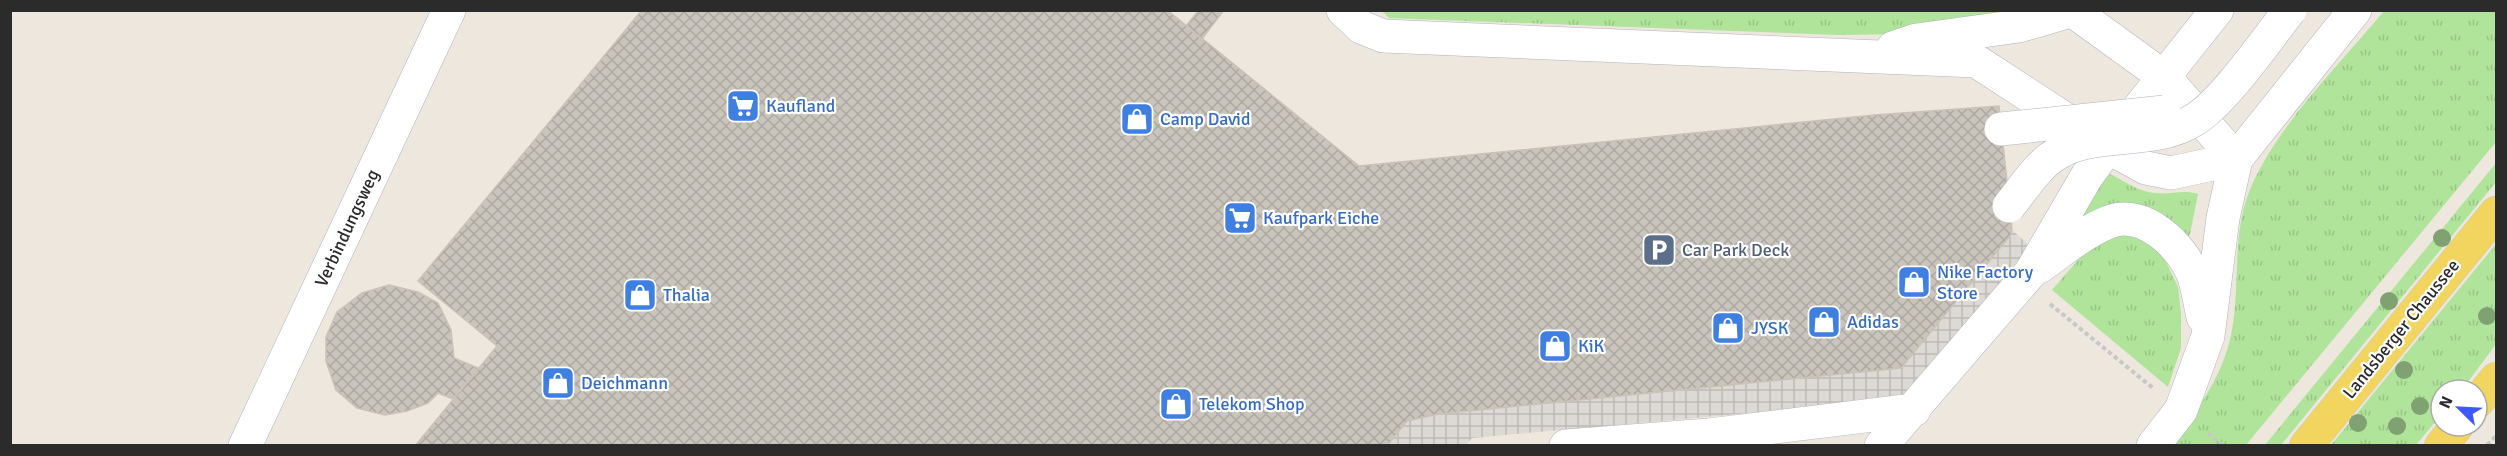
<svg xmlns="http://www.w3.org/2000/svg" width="2507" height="456" font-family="Signika,sans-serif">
  <defs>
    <pattern id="grass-tufts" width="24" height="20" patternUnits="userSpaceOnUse" patternTransform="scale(1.5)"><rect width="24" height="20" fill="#b0e49a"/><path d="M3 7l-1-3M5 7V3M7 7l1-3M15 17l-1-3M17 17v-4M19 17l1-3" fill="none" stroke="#98c485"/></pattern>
    <pattern id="plaza-grid" width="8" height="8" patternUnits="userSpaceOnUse" patternTransform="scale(1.5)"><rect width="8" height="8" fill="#dddad5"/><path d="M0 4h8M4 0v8" fill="none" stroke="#bebbb7"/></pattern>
    <pattern id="building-cross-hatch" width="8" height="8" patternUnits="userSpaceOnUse" patternTransform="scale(1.5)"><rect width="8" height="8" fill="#c9c5bc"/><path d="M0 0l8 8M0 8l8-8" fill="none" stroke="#ada9a2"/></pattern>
  </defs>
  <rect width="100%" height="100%" fill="#ede7de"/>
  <path fill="url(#grass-tufts)" d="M1382,11H2042L1902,34L1839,35L1389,18Z
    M2384,11H2496V142L2246,445L2170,446C2196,412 2222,378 2231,335C2241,287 2231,239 2249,192C2275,127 2340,64 2384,11Z
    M2496,163V182L2281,445H2265Z
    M2110,174C2124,181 2139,192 2155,193C2171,195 2183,189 2198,194L2190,234L2184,245L2171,226L2074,232L2103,181Z
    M2128,231L2160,249L2178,287L2181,313V348L2168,387L2052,290L2091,245Z
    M2496,244V344L2462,390H2441V415L2416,445H2331Z"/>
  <path fill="url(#plaza-grid)" d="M2012,230L2030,246L1905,399L1472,438L1466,445L1387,446L1407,421L1438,414L1901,368L2010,236Z"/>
  <path fill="url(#building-cross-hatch)" stroke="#c9c3b7" stroke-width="1.5" d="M642,10H1167L1359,166L1875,115L1999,106L2012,230L2010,236L1901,368L1438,414L1407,421L1387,446H415L497,346L418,281Z
    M1199,10H1224L1202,39L1186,26Z
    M389,285L418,292L438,303L451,330L454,358L478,368L453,399L438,393L428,403L407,411L385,415L357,408L336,390L326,361V337L337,312L362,293Z"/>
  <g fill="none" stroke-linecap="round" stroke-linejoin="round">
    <defs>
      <path id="minor" d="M1343,10L1361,27L1383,36L1976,61L2108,147L2146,168L2171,173L2236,159L2164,77L2073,11
        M1893,48L1917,40L2019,26L2074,10
        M2039,267C2061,252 2083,232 2109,222C2143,208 2183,246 2194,277C2198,289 2200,304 2203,317
        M245,446L449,10
        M1566,446L1709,435L1914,410
        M1881,446L2031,272L2087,176L2108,147L2217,10
        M2153,446L2181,410L2208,336L2223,218L2236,159L2355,10"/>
      <path id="major" d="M2477,402L2496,379
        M2306,446L2496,213
        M2441,446L2457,426"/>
    </defs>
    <use href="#minor" stroke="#b1b3bf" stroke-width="34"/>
    <use href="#major" stroke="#c8c8c8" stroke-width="34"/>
    <path stroke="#c8c8c8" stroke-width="4" stroke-dasharray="4.5 3" stroke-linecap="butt" d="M2050,304L2153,388
      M2208,433L2223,446
      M2487,445L2496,436"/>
    <use href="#minor" stroke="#fff" stroke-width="33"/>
    <use href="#major" stroke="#f1d55e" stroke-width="33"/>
    <defs>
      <path id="minor-bridge" d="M2001,129L2164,112
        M2009,206C2024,188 2037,165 2058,153C2095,130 2152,146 2194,120C2223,103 2267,39 2290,10"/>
    </defs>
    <use href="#minor-bridge" stroke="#b1b3bf" stroke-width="34" stroke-linecap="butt"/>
    <use href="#minor-bridge" stroke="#fff" stroke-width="33"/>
  </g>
  <g fill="#80a272">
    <circle cx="2442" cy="238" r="9"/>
    <circle cx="2389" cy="301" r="9"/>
    <circle cx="2487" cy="316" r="9"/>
    <circle cx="2404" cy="370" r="9"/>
    <circle cx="2420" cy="406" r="9"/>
    <circle cx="2358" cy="423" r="9"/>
    <circle cx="2397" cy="426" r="9"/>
  </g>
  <defs>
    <symbol id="supermarket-square" viewBox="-11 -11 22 22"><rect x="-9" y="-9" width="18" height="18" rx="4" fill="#3f7fe0" stroke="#fff"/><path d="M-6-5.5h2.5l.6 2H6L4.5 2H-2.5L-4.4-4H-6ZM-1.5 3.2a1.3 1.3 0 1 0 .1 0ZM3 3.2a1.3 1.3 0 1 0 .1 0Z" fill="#fff"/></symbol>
    <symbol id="shop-square" viewBox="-11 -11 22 22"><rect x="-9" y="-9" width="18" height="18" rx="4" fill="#3f7fe0" stroke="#fff"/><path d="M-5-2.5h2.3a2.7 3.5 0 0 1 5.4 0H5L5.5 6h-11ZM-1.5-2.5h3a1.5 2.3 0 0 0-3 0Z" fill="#fff"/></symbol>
    <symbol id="parking-square" viewBox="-11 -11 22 22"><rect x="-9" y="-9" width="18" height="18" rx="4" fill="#5c6f8a" stroke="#fff"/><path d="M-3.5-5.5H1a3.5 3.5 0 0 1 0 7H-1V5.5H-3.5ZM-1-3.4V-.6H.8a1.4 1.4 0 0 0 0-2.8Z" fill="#fff"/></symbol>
  </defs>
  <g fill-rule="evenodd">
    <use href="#supermarket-square" x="724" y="87" width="38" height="38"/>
    <use href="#shop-square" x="1118" y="100" width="38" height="38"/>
    <use href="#supermarket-square" x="1221" y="199" width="38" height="38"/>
    <use href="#parking-square" x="1640" y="231" width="38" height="38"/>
    <use href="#shop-square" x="1895" y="263" width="38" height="38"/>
    <use href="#shop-square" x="621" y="276" width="38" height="38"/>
    <use href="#shop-square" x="1805" y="303" width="38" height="38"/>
    <use href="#shop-square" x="1709" y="309" width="38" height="38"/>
    <use href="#shop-square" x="1536" y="327" width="38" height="38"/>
    <use href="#shop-square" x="539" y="364" width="38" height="38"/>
    <use href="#shop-square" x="1157" y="385" width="38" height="38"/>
  </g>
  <g text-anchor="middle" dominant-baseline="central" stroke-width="4.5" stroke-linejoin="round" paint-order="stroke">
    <g font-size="18" fill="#366cbe" stroke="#fff" text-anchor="start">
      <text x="766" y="106">Kaufland</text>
      <text x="1160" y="119">Camp David</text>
      <text x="1263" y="218">Kaufpark Eiche</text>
      <text x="1937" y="272">Nike Factory<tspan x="1937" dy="21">Store</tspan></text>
      <text x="663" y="295">Thalia</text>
      <text x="1847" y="322">Adidas</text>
      <text x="1751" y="328">JYSK</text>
      <text x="1578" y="346">KiK</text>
      <text x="581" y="383">Deichmann</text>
      <text x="1199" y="404">Telekom Shop</text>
    </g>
    <g font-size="18" fill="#2b2b2b" stroke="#fff">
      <text transform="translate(347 228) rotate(-65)">Verbindungsweg</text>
      <text transform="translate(2401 329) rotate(-51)">Landsberger Chaussee</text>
    </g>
    <g font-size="18" fill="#4e5e75" stroke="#fff" text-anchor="start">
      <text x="1682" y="250">Car Park Deck</text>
    </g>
  </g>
  <rect width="2507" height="456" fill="none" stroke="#2b2b2b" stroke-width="24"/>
  <g transform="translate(2459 408) rotate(294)"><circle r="28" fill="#ffffff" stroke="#aaaaaa" stroke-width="1.5"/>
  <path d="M0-4.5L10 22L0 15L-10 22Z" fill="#3d59fb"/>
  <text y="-9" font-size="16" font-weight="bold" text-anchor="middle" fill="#2b2b2b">N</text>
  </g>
</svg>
